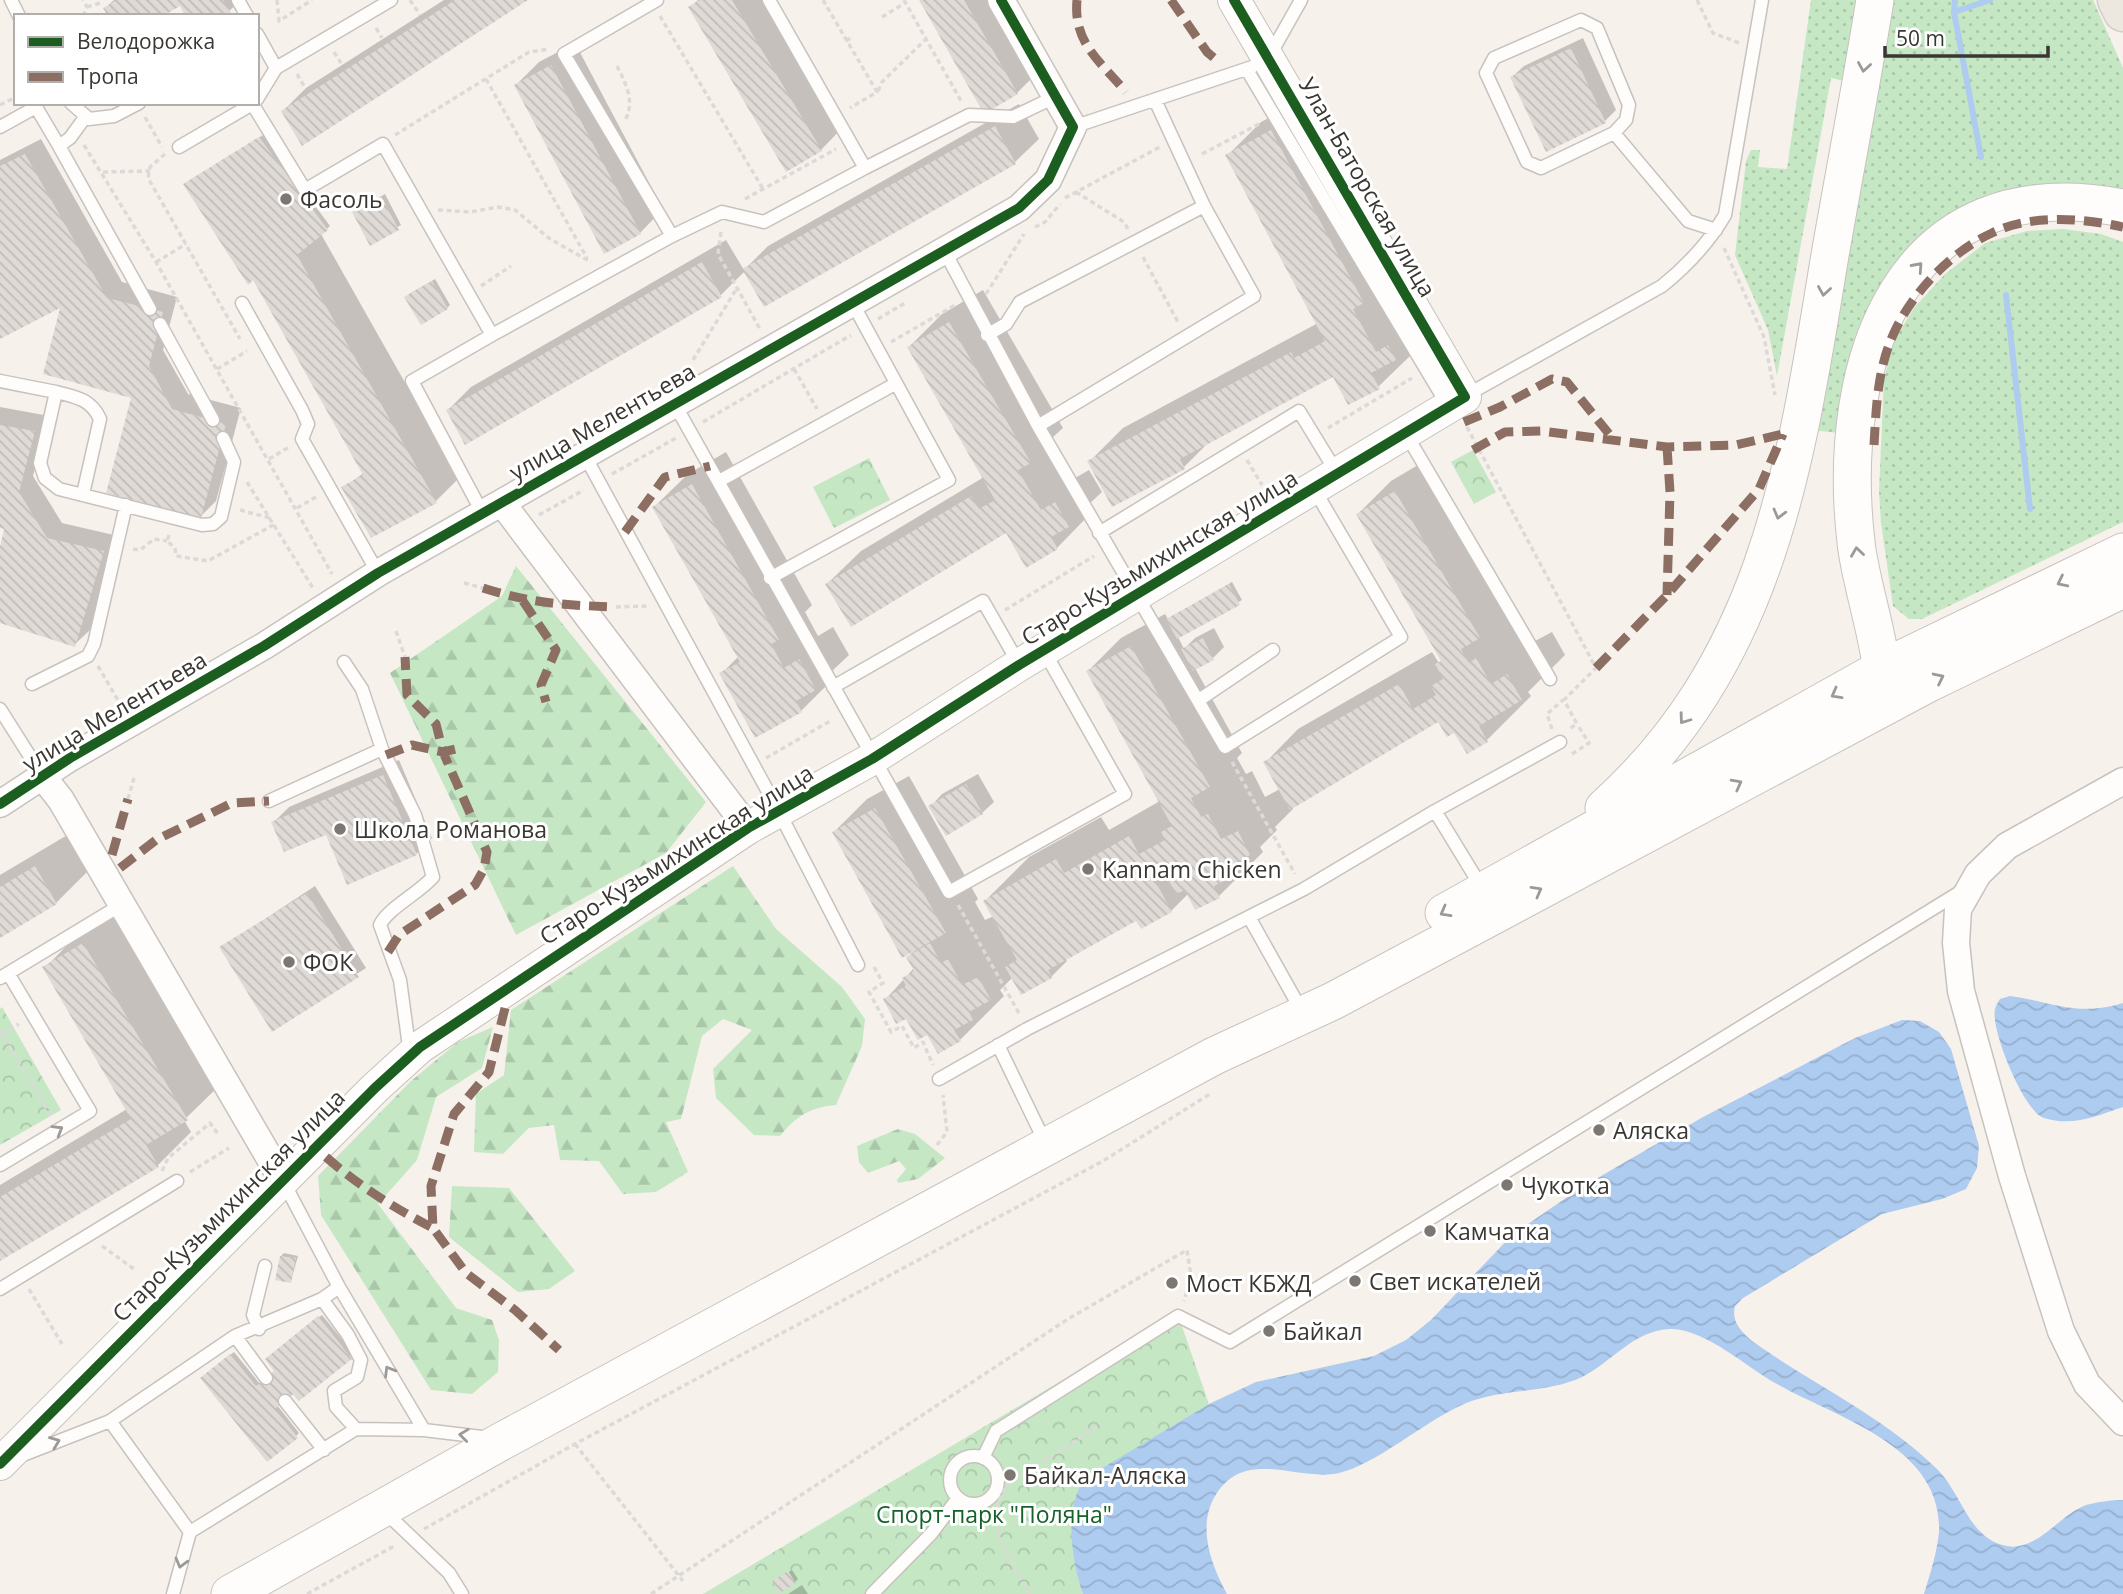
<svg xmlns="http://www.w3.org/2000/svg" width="2123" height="1594" font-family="'Open Sans',sans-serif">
  <defs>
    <pattern id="grass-dots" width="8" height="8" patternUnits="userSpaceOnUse" patternTransform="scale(1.75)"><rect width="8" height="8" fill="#c5e7c4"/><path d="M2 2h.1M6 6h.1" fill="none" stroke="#aac7a9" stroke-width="1.8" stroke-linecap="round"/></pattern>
    <pattern id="forest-firs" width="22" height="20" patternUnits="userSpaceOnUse" patternTransform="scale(1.75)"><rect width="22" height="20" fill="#c5e7c4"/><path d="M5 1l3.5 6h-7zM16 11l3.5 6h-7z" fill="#aac7a9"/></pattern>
    <pattern id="park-crowns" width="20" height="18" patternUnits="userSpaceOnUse" patternTransform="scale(1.75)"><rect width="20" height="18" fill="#c5e7c4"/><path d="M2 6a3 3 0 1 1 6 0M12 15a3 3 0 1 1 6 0" fill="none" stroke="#aac7a9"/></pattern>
    <pattern id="water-waves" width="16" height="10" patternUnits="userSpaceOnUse" patternTransform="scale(1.75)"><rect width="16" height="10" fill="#aecbf0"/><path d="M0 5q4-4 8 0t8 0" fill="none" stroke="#96afce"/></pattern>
    <pattern id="building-back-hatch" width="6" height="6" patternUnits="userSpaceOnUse" patternTransform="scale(1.75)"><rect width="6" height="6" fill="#dfdad6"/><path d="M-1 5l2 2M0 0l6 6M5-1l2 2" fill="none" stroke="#c0bcb8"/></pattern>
  </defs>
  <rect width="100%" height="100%" fill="#f7f1ec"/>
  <path fill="url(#grass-dots)" d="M1811,0H1858L1844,81L1831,78L1777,376L1768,330L1735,255L1746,161L1751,150H1760L1758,167L1787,169Z
    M1886,0H2093L2123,68V200L1947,229L1840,433L1810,430Z
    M2063,229L2101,234L2123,242V522L1922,619H1909L1893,606L1881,523L1879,491L1884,380L1893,342L1914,308L1945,274L1985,243L2027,231Z"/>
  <path fill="url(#forest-firs)" d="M516,566L706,802L666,853L516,935L390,673L502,596Z
    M733,866L776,929L842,987L865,1019L862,1046L836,1105C811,1107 796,1116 780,1136L754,1135L716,1098L713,1069L752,1030L723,1019L702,1036L681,1119L666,1122L688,1172L656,1192L623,1194L599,1161L560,1160L554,1125L529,1128L503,1154L474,1152L476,1094L504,1075L511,1010Z
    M493,1027L482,1068L436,1097L417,1160L378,1204L456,1308L492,1320L499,1340L498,1372L472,1394L431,1390L321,1215L318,1176L411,1081L458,1042Z
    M898,1129L915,1134L945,1158L918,1179L898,1183L897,1180L906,1169L899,1161L868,1173L859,1162L857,1146Z
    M452,1186L509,1188L575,1271L549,1289L518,1292L449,1237Z"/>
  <path fill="url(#park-crowns)" d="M1473,450L1496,492L1474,504L1451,462Z
    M869,458L890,500L834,528L813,487Z
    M2,1007L61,1110L0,1145V1009Z
    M1177,1312L1209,1404L1083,1483L1078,1579L1083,1594H703Z"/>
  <path fill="url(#water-waves)" d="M2010,996C2054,1002 2077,1017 2123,1003V1107C2096,1116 2073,1127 2044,1118C2024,1112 1990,1029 1995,1009C1996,1005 1998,1002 2000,999Z
    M1902,1020L1920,1021L1939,1032L1951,1049L1979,1146L1977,1168L1966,1189L1942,1199L1882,1214L1743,1298L1735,1306C1731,1322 1741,1331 1752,1341C1812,1384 1885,1417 1937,1469C1962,1493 1968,1539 2007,1546C2037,1552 2060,1514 2086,1505C2097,1502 2112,1500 2123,1500V1594H1924C1930,1574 1937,1553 1939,1532C1943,1446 1836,1418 1777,1384C1748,1368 1703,1327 1669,1329C1633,1331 1612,1362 1582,1377C1546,1394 1502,1388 1464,1404C1425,1421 1375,1465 1339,1473C1299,1482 1249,1449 1219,1490C1195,1522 1210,1563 1227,1594H1083C1073,1567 1065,1516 1079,1489C1083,1481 1092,1476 1099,1470L1209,1404L1256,1382L1374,1356L1406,1340L1431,1320L1512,1235L1582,1187L1703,1117L1855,1038Z"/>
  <path fill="#0003" d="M114,0H241L229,11L180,4L105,8Z
    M444,0H525L283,111L306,88Z
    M698,0H768L844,126L821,150L690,8Z
    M921,0H1000L1040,70L1017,93Z
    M1583,38L1616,110L1605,121L1512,77L1524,66Z
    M575,43L663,209L640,233L516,85L539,62Z
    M1305,98L1412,354L1378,387L1334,375L1210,441L1184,467L1090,461L1123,428L1318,323L1227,156L1261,122Z
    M1019,104L1039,139L1015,162L764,304L745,271L721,295L466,442L448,410L471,387L726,240L744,270L768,246Z
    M263,135L330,226L321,234L459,478L436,501L371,536L343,488L365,472L254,279L189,182Z
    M41,139L122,282L177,297L163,350L188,394L241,408L216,501L201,516L133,397L63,304L0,337V160Z
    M385,194L401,225L370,243L354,212Z
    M435,279L450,305L447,308L409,294Z
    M983,290L1063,428L1052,438L1075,478L1089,470L1102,492L1086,507L1090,514L1057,548L1006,531L827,584L861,551L984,477L909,347L942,314Z
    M0,407L49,416L33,476L62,523L118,536L90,630L74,645L0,622V554L6,528L0,526Z
    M726,452L812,605L805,612L818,636L833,627L849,655L831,672L834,678L801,711L721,674L739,656L654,507L688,474Z
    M1428,459L1512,603L1514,620L1520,616L1535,641L1552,632L1565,655L1528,692L1531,696L1487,740L1455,730L1438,720L1292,807L1293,809L1275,827L1277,830L1260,847L1263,852L1219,896L1189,893L1171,911L1137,919L1065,959L1067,961L1051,977H1013L1000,990L1004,996L960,1040L928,1033L885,1000L914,968L908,957L916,949L834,832L867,799L909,776L978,899L975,902L985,920L994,916L985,901L1029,857L1101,817L1109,830L1160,801L1088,671L1121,638L1165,614L1168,619L1232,582L1242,600L1178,637L1184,649L1195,638L1214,628L1224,647L1213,658L1195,668L1242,753L1237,758L1246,774L1252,771L1265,797L1280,789L1265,763L1298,729L1432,652L1439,663L1442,659L1358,514L1391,481Z
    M399,760L432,838L416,854L273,823L289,807Z
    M978,774L994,802L982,813L931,806L942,794Z
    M69,834L89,870L56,903L0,936V875Z
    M315,886L366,968L272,1029L221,948Z
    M117,911L220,1085L184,1120L191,1132L158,1165L0,1259V1185L127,1109L45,968L78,934Z
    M284,1253L298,1256L291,1281L281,1256Z
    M322,1315L354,1354L277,1405L299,1433L296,1436L205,1375L234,1352L260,1384L277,1371L270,1356Z
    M792,1570L798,1579L795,1582L778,1578Z
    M802,1585L808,1594H788Z"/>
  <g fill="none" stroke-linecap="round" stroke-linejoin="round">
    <path stroke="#aecbf0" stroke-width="6" d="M1955,0L1954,12L1981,157
      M1954,12L1990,0
      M2006,295L2030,509"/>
  </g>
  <path fill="url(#building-back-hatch)" d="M117,0H223L231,13L225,16H185L180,6L163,16H108L103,8Z
    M455,0H528L302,146L281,111Z
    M700,0H732L822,151L786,172L688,7Z
    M919,0H964L1018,94L984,114Z
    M1571,48L1606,123L1546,152L1510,77Z
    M551,65L641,234L604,254L514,85Z
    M995,126L1016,164L764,307L742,269Z
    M1271,130L1364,303L1353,309L1376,352L1388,345L1396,360L1371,373L1380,389L1348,405L1333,377L1180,459L1185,469L1112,507L1087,461L1291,352L1294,358L1325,341L1225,155Z
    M259,137L328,230L297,255L437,503L371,538L341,487L363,475L253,280L248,285L183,184Z
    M25,154L107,298L163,312L149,366L172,409L226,424L201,518L106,493L131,398L43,374L60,308L0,339V166Z
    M381,196L399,230L370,246L352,212Z
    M702,262L722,297L465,445L446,410Z
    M432,281L448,309L421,325L404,297Z
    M949,322L1031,463L1018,470L1041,510L1055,502L1069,527L1051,537L1058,549L1026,568L1006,533L851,627L825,584L971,496L979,509L995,500L907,347Z
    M0,425L35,431L19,492L47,538L104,551L75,647L0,623V547L4,529L0,528Z
    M692,484L779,640L771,644L784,668L799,659L816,690L796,701L802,712L755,738L719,673L740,662L652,507Z
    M1395,491L1480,638L1461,649L1469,663L1476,658L1491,684L1507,674L1522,700L1479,726L1488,742L1467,754L1454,733L1447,737L1438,722L1290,810L1263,762L1399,684L1413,709L1436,695L1431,686L1443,679L1435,664L1441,661L1356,514Z
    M1229,584L1240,605L1177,639L1166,619Z
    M1203,638L1214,660L1193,671L1181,649Z
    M1131,646L1210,787L1191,798L1201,817L1208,814L1221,839L1238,831L1250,855L1229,866L1234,876L1214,886L1220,898L1195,910L1185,890L1176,894L1165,873L1154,879L1172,912L1141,929L1136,921L1048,970L1052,978L1021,995L1005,967L1017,960L983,901L1056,859L1064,873L1129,836L1139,854L1165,840L1161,832L1172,826L1086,671Z
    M383,775L417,855L347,885L326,835L284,852L271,822Z
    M966,784L983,814L946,836L928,806Z
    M875,808L946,933L902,958L832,832Z
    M35,866L57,904L0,938V887Z
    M307,893L359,977L272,1032L219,947Z
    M83,943L188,1120L146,1145L159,1167L0,1261V1197L131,1119L42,967Z
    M930,943L941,963L948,959L962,985L978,977L991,1000L969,1012L973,1020L954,1030L961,1041L938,1054L927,1035L918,1040L906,1019L896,1024L883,999L906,986L902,978L914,971L906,957Z
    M280,1256L296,1258L291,1283L275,1280Z
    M318,1316L352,1359L299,1401L293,1394L275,1409L298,1438L267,1462L200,1378L230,1354L256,1386L274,1371L265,1359Z
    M788,1571L796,1583L780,1593L772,1581Z"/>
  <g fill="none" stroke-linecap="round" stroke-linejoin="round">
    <defs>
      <path id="service" d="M11,0L19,16
        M238,0L247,16
        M257,34L276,68
        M1270,55L1301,0
        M1247,70L1448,406
        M257,99L276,68L391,0
        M71,103L89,119L114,116L139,103
        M253,105L305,190L383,144L492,335L412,381L483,514
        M0,127L36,107L59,146L70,138L86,116
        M1073,127L1252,67
        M1614,133L1541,168L1527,162L1486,73L1494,58L1581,20L1597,28L1629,105L1626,120L1614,133L1688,221L1716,230
        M59,146L150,309
        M179,147L254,103
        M865,168L969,115L1013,117L1057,96
        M672,236L722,212L764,222L865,168L769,0
        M945,252L1038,426L1225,747L1401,637L1314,489
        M242,303L302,410L308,424L302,439L378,573
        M160,324L213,420
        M492,335L672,236L564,54L657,0
        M987,335L1006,324L1020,302L1204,206
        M0,381L56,392L40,463L45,478L59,489L202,525L213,524L221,517L234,462L223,438
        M56,392C76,397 91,399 100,419L83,494
        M1465,396L1662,286C1688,265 1708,244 1725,215L1762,0
        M674,403L949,892L1125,794L1044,651
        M1038,426L1254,296L1204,206L1155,100
        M1406,434L1550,679
        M585,456L778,810L858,965
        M719,481L895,384
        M1099,533L1299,411L1337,473
        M770,578L949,480L853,304
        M344,662L362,689L382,749L415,815L433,877C419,893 387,909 380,925L400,980L410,1054
        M32,684L88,656L94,644L126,505
        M833,687L983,601L1019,664
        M1199,700L1273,650
        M0,709L43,777
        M269,801L382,749
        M1435,811L1482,888
        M1249,917L1295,999
        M0,978L121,905
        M998,1045L1045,1142
        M939,1079L1027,1029L1304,889L1435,811L1560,742
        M0,1165L90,1111L8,973
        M283,1181L339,1287L424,1430
        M0,1289L177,1181
        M322,1299L348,1335L361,1360L357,1377L334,1391L336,1407L356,1429
        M259,1329L253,1315L265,1266
        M235,1336L266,1378
        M285,1401L324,1450
        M23,1455L110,1421
        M950 1480a24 24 0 1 1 48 0a24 24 0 1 1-48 0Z
        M983,1458L996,1431L1178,1316L1230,1342L1960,892
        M385,1512L449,1573L462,1594
        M190,1532L110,1421L235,1336L322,1299L339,1287
        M173,1594L190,1532L356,1429L424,1430L490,1438
        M872,1594L931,1534L958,1498"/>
      <path id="minor" d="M502,503L748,828
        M43,777L61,800L283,1181
        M2123,781L2007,846L1978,874L1958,909L1956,943L1961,991L2012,1176L2061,1331L2087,1384L2123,1422
        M0,804L70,758L264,646L378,573L1019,208L1048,180L1073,127L1001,0"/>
      <path id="tertiary" d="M0,1464L375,1088L420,1047L748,828L872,759L1019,665L1465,397L1234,0"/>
      <path id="secondary" d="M1881,694C1887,656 1860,585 1856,542C1835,361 1901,165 2123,208
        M1604,808C1768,660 1795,468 1829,261C1844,174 1861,87 1875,0
        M1444,913L1881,669L2123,552
        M230,1594L504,1440L1214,1056L1333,1001L1929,683L2123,589"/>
      <path id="primary" d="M2117,0L2123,12"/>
    </defs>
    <use href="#service" stroke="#c7c2be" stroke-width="15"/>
    <use href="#minor" stroke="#c7c2be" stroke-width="29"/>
    <use href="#tertiary" stroke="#c7c2be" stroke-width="34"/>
    <use href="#secondary" stroke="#c7c2be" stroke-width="39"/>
    <use href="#primary" stroke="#d1cecb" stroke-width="41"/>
    <path stroke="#dcdad8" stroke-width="3.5" stroke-dasharray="5 3.5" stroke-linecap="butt" d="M277,0L279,21L312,0
      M410,0L420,15
      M823,0L877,92L850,108
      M904,0L961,101
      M1697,0L1713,33L1739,43
      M87,7L103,2
      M83,16L87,7L83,0
      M660,16L763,189
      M882,17L905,3
      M376,28L382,38
      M846,41L853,36
      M334,52L341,63
      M617,66C626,84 636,103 624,122
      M297,74L304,86
      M486,79L587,258
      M878,91L882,82L926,39
      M0,105L14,98
      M145,117L162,147
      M395,135L529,52L549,49
      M84,145L156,262L332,574
      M165,154L150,167L148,178L240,339
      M1202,154L1259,124
      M103,172L150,171
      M1076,192L1124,222L1128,229
      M1065,198L1160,147
      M745,199L836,149
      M438,210L470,212L498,207L515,210L550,239L591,262
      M1035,227L1045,222L1060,204
      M721,232L718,254L760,329
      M1724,248L1764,337L1775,395
      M1143,257L1179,324
      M156,262L186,244
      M481,286L511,266
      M986,294L1024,234
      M878,319L905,303
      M891,342L957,304
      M693,360L737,288
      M217,369L247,351
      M794,369L817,409
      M703,422L851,335
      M1467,427L1596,668L1564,700L1577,724L1569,729
      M1328,428L1412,378
      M269,459L289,447
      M1247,460L1262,485
      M612,474L676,438
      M247,482L313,588
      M297,508L316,497
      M240,510L270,518
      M539,515L584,490
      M169,535L167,541L175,548L176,556L208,561L275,524
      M133,549L140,550L154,539L167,541
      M464,583L483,588
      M616,607L649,606
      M1005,610L1094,556
      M396,631L405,657
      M98,666L119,702
      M1552,729L1547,714L1563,700
      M1572,754L1589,743L1577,724
      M766,758L832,720
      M1232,762L1295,874
      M128,799L134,778
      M958,905L1020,1015
      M874,967L883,983L869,992L891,1032L902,1026L914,1048L923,1042L933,1065
      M0,1031L51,1116
      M2,1034L19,1024
      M937,1145L947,1132L943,1095
      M162,1171L168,1158L210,1123L218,1134
      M190,1172L229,1148
      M102,1246L134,1269
      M29,1289L62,1344
      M575,1444L683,1581
      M966,1516L995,1510
      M424,1529L575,1444L1103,1161L1210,1094
      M307,1594L396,1545
      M651,1594L1068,1319L1187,1250L1191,1276L1184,1301
      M1030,1594C1009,1556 980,1525 1008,1484L1101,1424"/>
    <use href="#service" stroke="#fefdfc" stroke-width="12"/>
    <use href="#minor" stroke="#fefdfc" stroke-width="26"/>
    <use href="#tertiary" stroke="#fefdfc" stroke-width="32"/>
    <use href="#secondary" stroke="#fefdfc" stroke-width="37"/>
    <use href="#primary" stroke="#ece8df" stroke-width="38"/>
    <path stroke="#8d6e63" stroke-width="9" stroke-dasharray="18 9" stroke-linecap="butt" d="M1077,0C1073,43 1100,61 1126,92
      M1171,0L1207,52L1220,63
      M1464,422L1500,407L1552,379L1567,382L1614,440
      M1874,445C1876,412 1877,377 1889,345C1905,300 1948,253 1992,233C2031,214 2082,218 2123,227
      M1667,447L1670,492L1667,595
      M1473,450L1505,432L1541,431L1667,447L1736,445L1783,434
      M625,532L665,477L710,466
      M483,588C533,604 565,605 616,607
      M523,601L556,650L541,685L546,702
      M1596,668L1667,595L1759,489L1783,434
      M386,755L412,745L443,752L460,748
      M112,855L128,799
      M120,868L156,840L232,803L269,801
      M388,952L399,935L475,885L484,869L487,852L443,752L436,724L407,695L405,657
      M505,1008L489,1072L454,1114L431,1186L433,1228L466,1273L515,1310L559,1350
      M326,1157C359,1186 394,1208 433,1228"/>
    <defs>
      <path id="cycleway" d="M0,804L70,758L264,646L378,573L1019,208L1048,180L1073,127L1001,0
        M0,1464L375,1088L420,1047L748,828L872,759L1019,665L1465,397L1234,0"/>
    </defs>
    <use href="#cycleway" stroke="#fff" stroke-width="15"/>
    <use href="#cycleway" stroke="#1b5e20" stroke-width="10"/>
  </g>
  <defs><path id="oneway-chevron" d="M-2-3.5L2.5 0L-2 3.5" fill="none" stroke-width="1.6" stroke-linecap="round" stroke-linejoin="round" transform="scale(1.75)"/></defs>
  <g stroke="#9c9a97">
    <use href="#oneway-chevron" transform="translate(1864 67) rotate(99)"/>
    <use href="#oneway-chevron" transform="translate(1918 267) rotate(-48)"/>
    <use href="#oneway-chevron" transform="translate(1824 291) rotate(99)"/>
    <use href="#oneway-chevron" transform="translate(1779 514) rotate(105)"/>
    <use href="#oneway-chevron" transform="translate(1857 552) rotate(-98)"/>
    <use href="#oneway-chevron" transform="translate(2062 582) rotate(154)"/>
    <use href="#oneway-chevron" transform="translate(1939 678) rotate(-26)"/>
    <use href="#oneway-chevron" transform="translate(1836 694) rotate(151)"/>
    <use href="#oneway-chevron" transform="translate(1684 719) rotate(126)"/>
    <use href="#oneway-chevron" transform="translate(1737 784) rotate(-28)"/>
    <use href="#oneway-chevron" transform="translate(1537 891) rotate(-29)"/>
    <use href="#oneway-chevron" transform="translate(1445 912) rotate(151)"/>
    <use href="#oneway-chevron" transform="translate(58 1130) rotate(-31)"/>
    <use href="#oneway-chevron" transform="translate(389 1371) rotate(-121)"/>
    <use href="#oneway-chevron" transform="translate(464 1435) rotate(-173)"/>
    <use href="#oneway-chevron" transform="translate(55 1442) rotate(-21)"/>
    <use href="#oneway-chevron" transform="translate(181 1563) rotate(105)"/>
  </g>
  <g fill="#7c7773" stroke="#fff" stroke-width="2.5">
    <circle cx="286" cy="199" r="7"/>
    <circle cx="340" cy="829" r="7"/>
    <circle cx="1088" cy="869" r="7"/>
    <circle cx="289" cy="962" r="7"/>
    <circle cx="1599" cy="1130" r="7"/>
    <circle cx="1507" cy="1185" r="7"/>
    <circle cx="1430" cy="1231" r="7"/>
    <circle cx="1355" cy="1281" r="7"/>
    <circle cx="1172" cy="1283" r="7"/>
    <circle cx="1269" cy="1331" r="7"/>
    <circle cx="1010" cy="1475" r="7"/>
  </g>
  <g text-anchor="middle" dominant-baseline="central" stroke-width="6" stroke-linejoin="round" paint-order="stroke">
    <g font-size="23" fill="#3a3632" stroke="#fff">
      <text transform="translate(1368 187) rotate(60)">Улан-Баторская улица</text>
      <text transform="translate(602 421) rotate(-30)">улица Мелентьева</text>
      <text transform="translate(1159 557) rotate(-31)">Старо-Кузьмихинская улица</text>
      <text transform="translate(114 711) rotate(-31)">улица Мелентьева</text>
      <text transform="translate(676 854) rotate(-32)">Старо-Кузьмихинская улица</text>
      <text transform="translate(228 1205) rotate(-45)">Старо-Кузьмихинская улица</text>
    </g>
    <g font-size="23" fill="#3a3632" stroke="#fff" text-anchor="start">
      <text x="300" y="199">Фасоль</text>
      <text x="354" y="829">Школа Романова</text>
      <text x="1102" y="869">Kannam Chicken</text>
      <text x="303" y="962">ФОК</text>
      <text x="1613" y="1130">Аляска</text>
      <text x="1521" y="1185">Чукотка</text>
      <text x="1444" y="1231">Камчатка</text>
      <text x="1369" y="1281">Свет искателей</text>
      <text x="1186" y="1283">Мост КБЖД</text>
      <text x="1283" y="1331">Байкал</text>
      <text x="1024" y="1475">Байкал-Аляска</text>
    </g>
    <g font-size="23" fill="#156228" stroke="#fff">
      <text x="994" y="1514">Спорт-парк "Поляна"</text>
    </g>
  </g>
  <rect x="14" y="14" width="245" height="91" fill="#ffffff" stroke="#b0afad" stroke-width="2"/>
  <rect x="28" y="37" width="35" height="10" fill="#1b5e20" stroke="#b0afad" stroke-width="2"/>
  <text x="77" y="49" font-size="21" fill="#3a3632">Велодорожка</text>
  <rect x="28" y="72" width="35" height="10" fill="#8d6e63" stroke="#b0afad" stroke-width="2"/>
  <text x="77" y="84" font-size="21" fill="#3a3632">Тропа</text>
  <path d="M1885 46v10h163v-10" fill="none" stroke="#3a3632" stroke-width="3.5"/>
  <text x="1896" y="46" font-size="21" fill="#3a3632" stroke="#ffffff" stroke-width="5" paint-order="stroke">50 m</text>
</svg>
